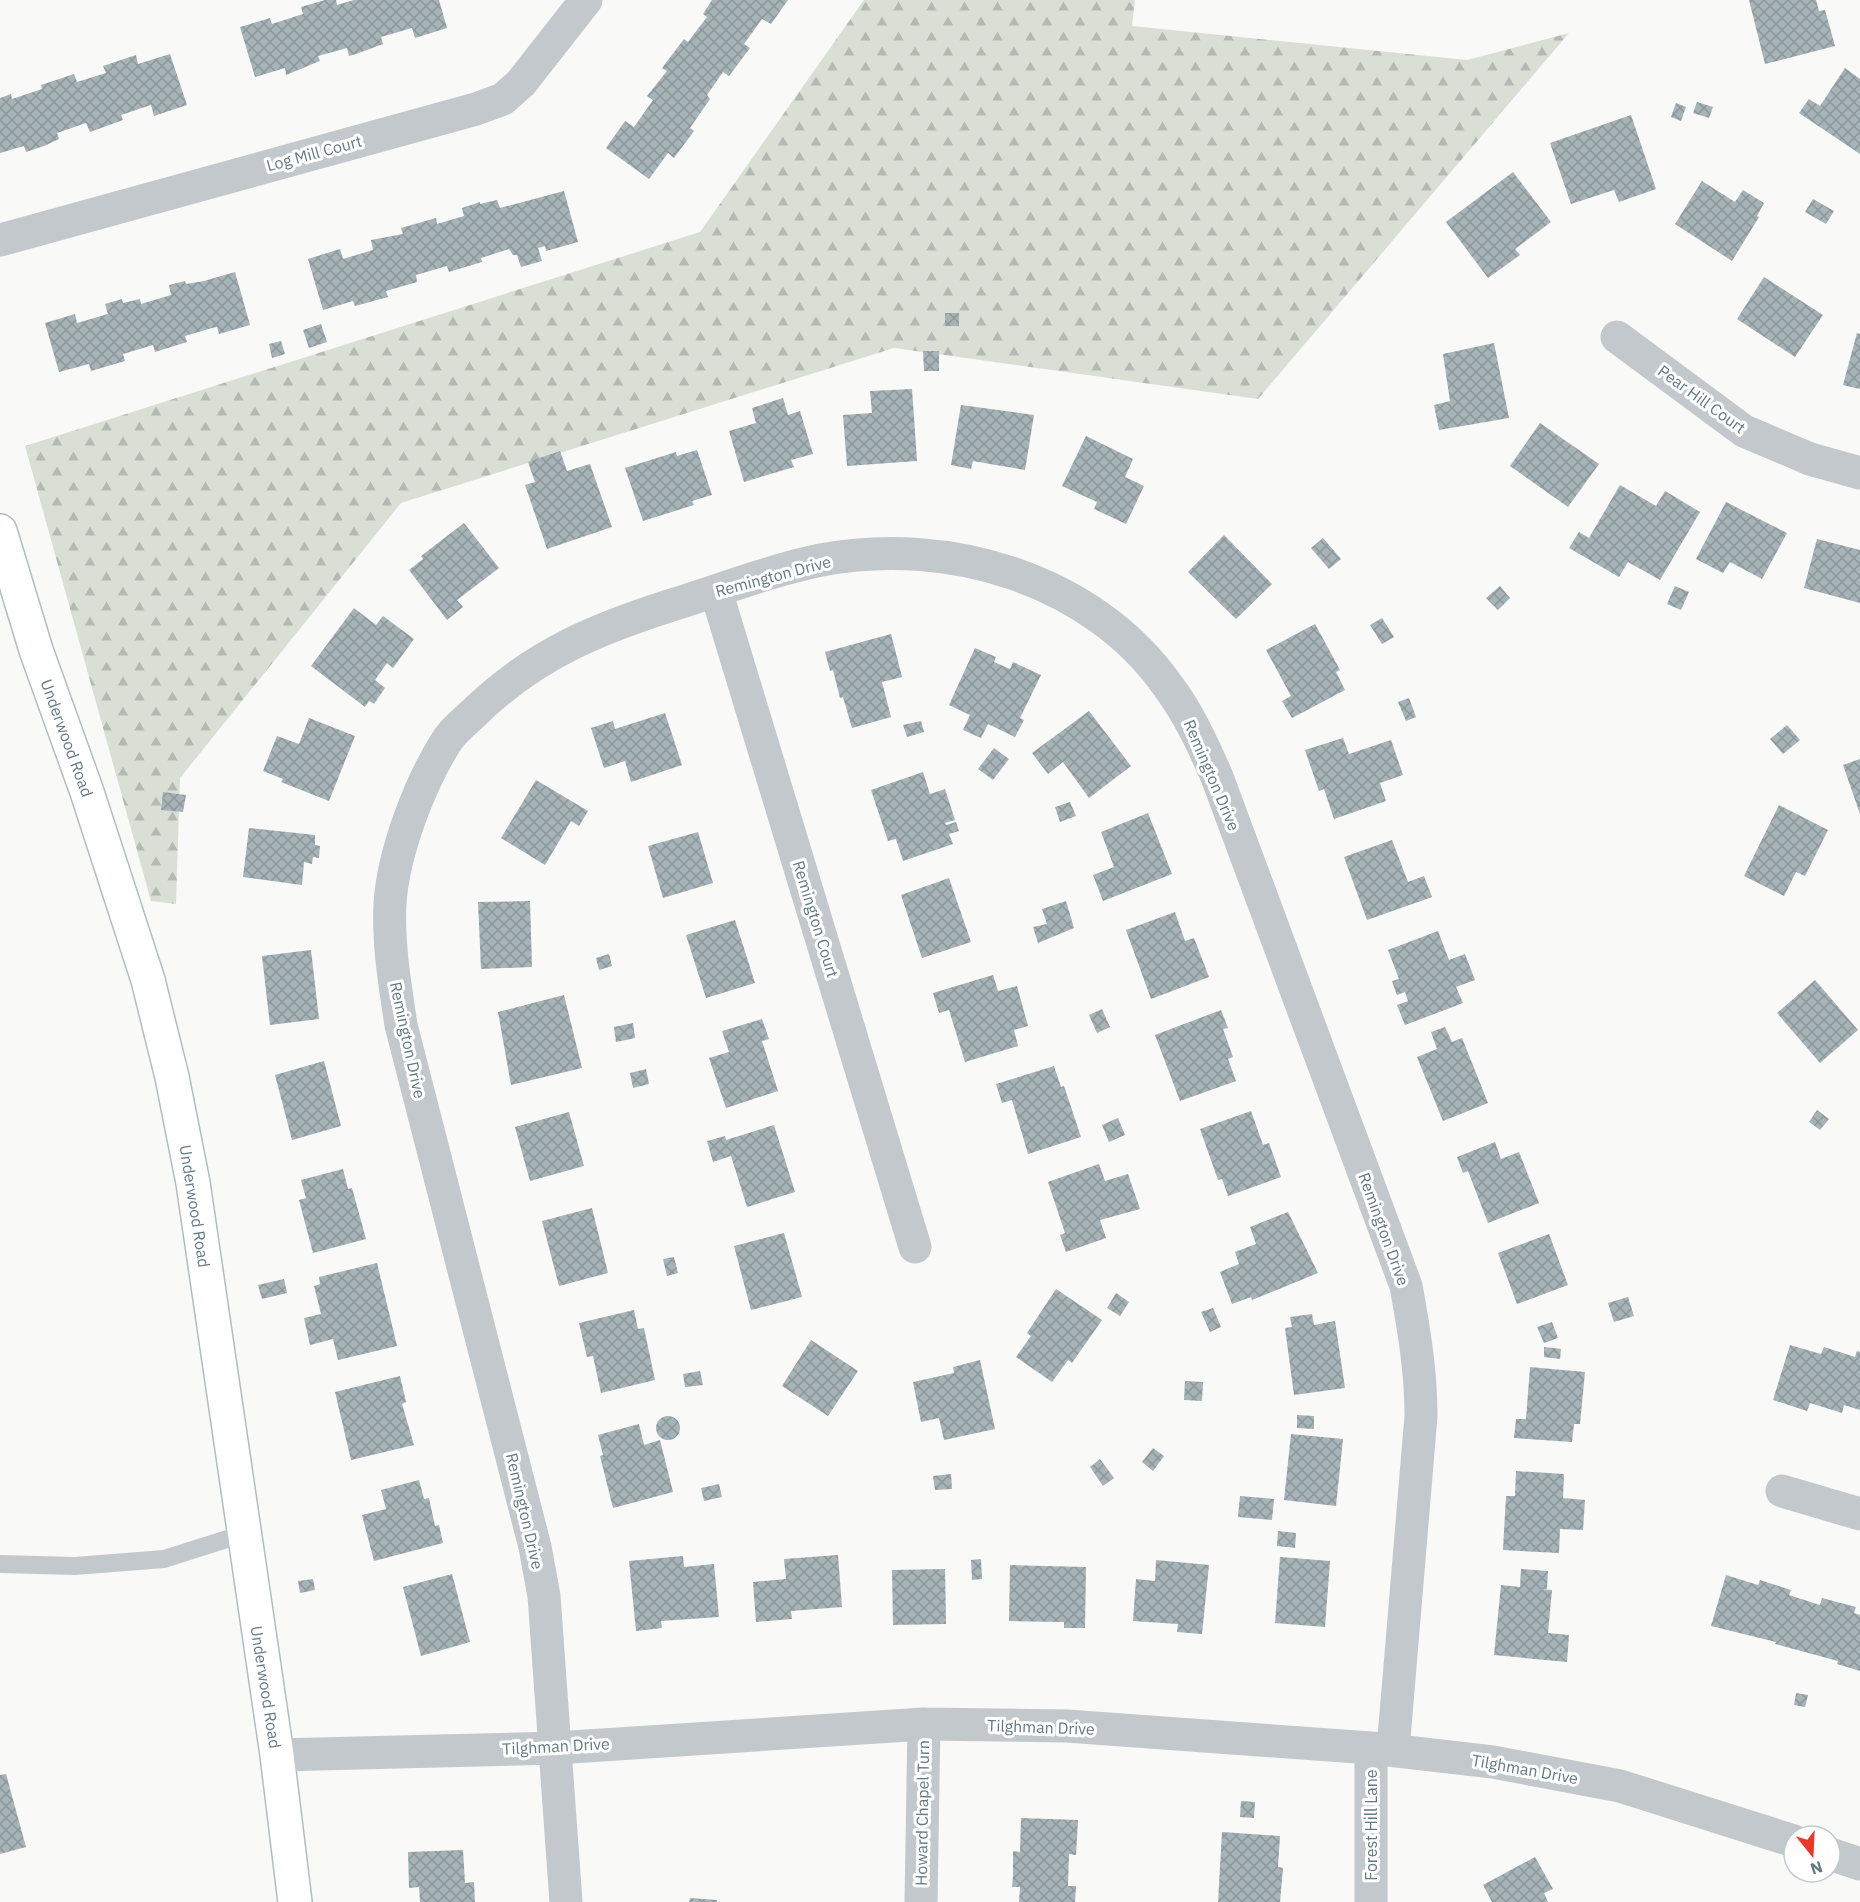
<svg xmlns="http://www.w3.org/2000/svg" width="1860" height="1902" font-family="'IBM Plex Sans',sans-serif">
  <defs>
    <pattern id="forest-firs" width="22" height="20" patternUnits="userSpaceOnUse" patternTransform="scale(1.5)"><rect width="22" height="20" fill="#dadfd6"/><path d="M5 1l3.5 6h-7zM16 11l3.5 6h-7z" fill="#b4bab3"/></pattern>
    <pattern id="building-cross-hatch" width="8" height="8" patternUnits="userSpaceOnUse" patternTransform="scale(1.5)"><rect width="8" height="8" fill="#a6b3b7"/><path d="M0 0l8 8M0 8l8-8" fill="none" stroke="#8b979a"/></pattern>
  </defs>
  <rect width="100%" height="100%" fill="#f9f9f7"/>
  <path fill="url(#forest-firs)" d="M864,0H1135L1132,26L1467,60L1569,33L1258,399L894,348L401,503L180,778L176,904L151,901L25,446L700,232Z"/>
  <path fill="url(#building-cross-hatch)" d="M325,0H336L337,5L354,0H439L447,28L415,38L412,28L381,37L383,44L356,54L349,56L347,48L318,56L320,61L286,75L285,68L255,77L240,27L270,18L272,24L303,14L301,7Z
    M712,0H788L771,24L762,19L744,44L750,48L729,76L723,72L707,95L710,99L690,128L694,131L674,158L668,153L649,179L606,148L625,121L634,127L653,100L647,96L667,71L662,68L684,39L688,42L707,17L703,14Z
    M1749,0H1816L1819,11L1825,10L1835,46L1765,64Z
    M170,54L187,105L154,116L151,105L121,115L123,120L90,132L86,123L57,133L59,139L44,146L26,152L24,146L0,153V98L11,94L12,99L42,89L41,85L74,74L77,82L106,73L103,66L136,55L138,64Z
    M1845,68L1860,79V154L1799,113L1809,99L1820,106Z
    M1697,102L1713,107L1709,118L1693,113Z
    M1676,103L1686,107L1681,121L1671,117Z
    M1631,115L1656,189L1619,202L1614,190L1571,204L1550,143Z
    M1513,172L1551,222L1515,249L1520,255L1488,278L1446,222Z
    M1702,181L1735,202L1743,190L1764,203L1757,216L1759,217L1732,261L1675,224Z
    M564,191L578,242L546,251L545,246L538,248L542,261L521,267L517,255H513L509,249L481,258L482,262L452,271L449,272L447,266L416,275L417,282L386,291L388,297L355,306L353,301L323,310L308,259L340,249L343,259L373,250L371,240L403,234L401,228L436,218L437,224L464,216L462,208L480,202V204L497,200L500,208Z
    M1813,199L1834,211L1826,224L1805,212Z
    M235,272L250,325L219,334L217,327L212,328L185,336L187,342L155,352L153,345L123,354L125,361L91,371L89,364L59,372L45,323L75,314L77,323L108,314L105,304L122,299L123,303L140,299L141,304L171,295L169,285L185,281L186,284L204,281Z
    M1764,277L1823,315L1795,357L1737,319Z
    M945,313H959V326H945Z
    M321,324L327,342L309,348L303,330Z
    M1857,333L1860,334V389L1843,385Z
    M281,341L285,354L272,358L269,344Z
    M1494,343L1509,418L1439,430L1434,405L1450,401L1443,354Z
    M923,351H939V371H924Z
    M912,389L917,461L847,466L843,415L872,413L870,391Z
    M783,398L788,415L800,411L813,454L791,460L794,467L744,482L729,431L756,423L752,408Z
    M961,405L1034,415L1025,470L973,461L971,469L951,465Z
    M1540,423L1599,464L1568,507L1510,466Z
    M1086,436L1133,459L1125,477L1144,486L1126,524L1094,509L1097,502L1062,486Z
    M697,450L712,495L692,501L694,505L643,521L625,468L676,452L677,456Z
    M560,451L567,471L590,464L612,527L547,549L525,485L535,482L528,462Z
    M1620,485L1656,506L1665,491L1700,512L1660,580L1628,562L1619,577L1569,548L1579,532L1589,538Z
    M1726,502L1787,533L1762,579L1730,562L1723,573L1696,559Z
    M464,523L499,568L457,600L463,607L447,620L409,570L423,559L421,556Z
    M1224,535L1272,584L1236,619L1188,572Z
    M1323,538L1341,559L1329,569L1311,548Z
    M1817,539L1860,550V603L1804,588Z
    M1500,586L1510,598L1498,610L1486,598Z
    M1675,586L1689,592L1681,610L1667,604Z
    M354,608L376,625L383,616L414,639L393,668L387,663L375,680L385,688L374,704L369,701L365,707L311,666Z
    M1382,618L1394,637L1382,644L1370,625Z
    M1315,624L1340,670L1336,672L1345,690L1292,718L1282,701L1291,696L1266,650Z
    M891,634L902,677L882,682L891,717L852,728L843,697L840,698L833,670L830,671L825,652Z
    M975,648L996,657L994,662L1010,669L1013,662L1041,675L1020,718L1024,720L1015,737L988,724L981,738L963,730L970,715L949,705Z
    M1409,698L1416,717L1406,721L1398,702Z
    M1089,711L1131,766L1089,798L1063,762L1048,774L1032,753Z
    M665,713L682,765L631,782L625,761L604,768L591,728L613,721L615,729Z
    M309,718L355,736L329,801L281,782L283,779L263,771L277,736L299,744Z
    M921,721L924,732L907,737L903,725Z
    M1787,725L1800,740L1783,754L1770,739Z
    M1343,738L1349,754L1391,740L1403,775L1380,783L1386,801L1334,819L1324,789L1319,791L1305,750Z
    M994,748L1009,759L993,780L978,769Z
    M1860,759V814L1843,765Z
    M923,772L930,794L945,789L955,820L945,823L946,825L956,822L959,831L949,834L953,844L903,861L896,839L888,841L871,790Z
    M536,780L588,811L579,826L571,821L545,865L501,838Z
    M163,792L186,795L183,812L161,810Z
    M1070,802L1076,816L1060,822L1055,807Z
    M1779,805L1828,830L1805,876L1796,872L1784,896L1744,876Z
    M1148,813L1172,874L1103,901L1093,875L1114,867L1101,832Z
    M249,828L315,835V845L320,846L319,858L313,857L312,864L304,862L302,885L243,877Z
    M698,832L713,883L663,898L648,846Z
    M1392,840L1408,882L1424,876L1432,897L1367,920L1344,857Z
    M949,878L971,942L922,958L901,895Z
    M530,901L532,967L481,969L478,902Z
    M1066,901L1074,928L1038,943L1033,927L1047,924L1042,909Z
    M1175,912L1185,941L1194,938L1209,977L1151,999L1126,930Z
    M735,920L755,983L706,998L686,935Z
    M1438,931L1449,960L1465,954L1475,980L1456,987L1463,1003L1405,1025L1397,1005L1408,1001L1405,992L1397,995L1395,990L1392,981L1399,979L1388,950Z
    M311,950L319,1019L270,1025L262,956Z
    M609,954L612,966L599,970L596,958Z
    M993,975L998,991L1017,986L1028,1026L1014,1030L1018,1046L965,1062L949,1010L939,1013L933,993Z
    M1815,980L1858,1030L1820,1063L1777,1013Z
    M564,995L582,1068L511,1085L498,1012Z
    M1102,1009L1110,1027L1097,1033L1089,1015Z
    M1221,1010L1228,1028L1223,1029L1233,1057L1228,1059L1236,1081L1180,1101L1155,1035Z
    M762,1019L769,1039L762,1041L778,1091L726,1108L709,1058L729,1052L722,1031Z
    M633,1023L635,1038L616,1042L614,1027Z
    M1445,1027L1452,1042L1462,1038L1488,1103L1443,1121L1417,1057L1437,1049L1431,1032Z
    M324,1061L341,1126L292,1140L275,1075Z
    M1054,1066L1061,1087L1064,1086L1081,1137L1028,1154L1012,1100L1002,1103L996,1084Z
    M646,1069L649,1084L633,1088L630,1073Z
    M1817,1110L1829,1119L1820,1130L1809,1122Z
    M1251,1111L1263,1145L1269,1143L1281,1177L1228,1196L1222,1179L1218,1180L1200,1129Z
    M569,1112L584,1166L530,1181L515,1127Z
    M1118,1118L1125,1135L1109,1142L1102,1125Z
    M774,1125L795,1192L747,1207L731,1156L713,1162L707,1141L725,1136L726,1140Z
    M1495,1142L1501,1159L1519,1152L1539,1203L1488,1223L1468,1171L1463,1173L1457,1157Z
    M1099,1164L1105,1181L1128,1174L1140,1209L1100,1220L1106,1238L1066,1252L1060,1235L1065,1233L1048,1182Z
    M343,1169L348,1189L352,1188L366,1239L313,1253L299,1200L306,1198L301,1180Z
    M592,1208L608,1273L559,1286L542,1221Z
    M1288,1212L1318,1273L1252,1300L1251,1297L1232,1304L1220,1272L1239,1264L1235,1252L1256,1244L1250,1227Z
    M784,1233L802,1297L751,1310L734,1246Z
    M1549,1234L1568,1285L1517,1304L1498,1253Z
    M674,1257L678,1273L667,1276L663,1259Z
    M377,1263L397,1346L338,1360L333,1339L310,1345L304,1318L321,1314L314,1286L320,1284L319,1277Z
    M284,1279L287,1293L262,1299L258,1285Z
    M1056,1289L1102,1320L1072,1363L1068,1360L1052,1382L1016,1357L1031,1336L1027,1333Z
    M1116,1293L1129,1302L1120,1316L1107,1308Z
    M1628,1297L1634,1316L1614,1322L1608,1303Z
    M1213,1308L1221,1327L1210,1332L1201,1312Z
    M634,1310L638,1329L644,1328L655,1380L601,1393L593,1356L587,1357L579,1323Z
    M1312,1314L1314,1325L1335,1321L1345,1388L1294,1395L1285,1328L1292,1327L1290,1317Z
    M1552,1322L1558,1338L1544,1343L1537,1327Z
    M811,1340L858,1371L828,1416L782,1386Z
    M1790,1345L1821,1354L1824,1347L1855,1357L1857,1351L1860,1352V1410L1844,1405L1842,1413L1810,1403L1807,1411L1773,1400Z
    M1544,1347L1561,1349L1560,1359L1544,1357Z
    M980,1360L995,1429L944,1440L939,1418L921,1422L913,1382L954,1373L953,1367Z
    M1530,1367L1585,1372L1580,1424H1574L1572,1442L1514,1438L1516,1419H1526Z
    M700,1371L703,1385L685,1387L683,1374Z
    M400,1376L406,1402L402,1404L414,1445L351,1460L335,1392Z
    M1185,1381L1203,1382L1202,1401L1184,1400Z
    M1297,1415L1314,1416V1429L1297,1428Z
    M656 1428a12 12 0 1 1 24 0a12 12 0 1 1-24 0Z
    M639,1424L644,1445L660,1440L673,1492L613,1508L600,1456L603,1455L598,1435Z
    M1291,1434L1343,1439L1336,1506L1284,1500Z
    M1153,1448L1164,1456L1153,1471L1142,1462Z
    M1100,1459L1114,1478L1103,1486L1090,1467Z
    M1516,1471L1564,1474L1563,1498L1585,1500L1583,1530L1560,1529L1559,1553L1503,1550L1506,1496H1515Z
    M951,1474L952,1489L935,1490L933,1476Z
    M419,1480L424,1499L429,1498L435,1526L439,1525L443,1543L374,1561L362,1515L386,1509L381,1490Z
    M719,1484L722,1497L704,1501L701,1488Z
    M1240,1496L1274,1499L1272,1520L1238,1517Z
    M1278,1531L1296,1533L1295,1548L1277,1546Z
    M838,1555L842,1607L791,1611L792,1619L756,1622L753,1582L786,1579L784,1559Z
    M683,1556L684,1567L714,1564L719,1617L661,1621L662,1628L636,1631L629,1561Z
    M1280,1557L1330,1561L1325,1627L1275,1623Z
    M981,1559L982,1579L972,1580L971,1560Z
    M1156,1560L1209,1565L1202,1634L1177,1632L1178,1624L1133,1621L1136,1579L1155,1581Z
    M1010,1565L1086,1567L1085,1628H1064V1622L1009,1621Z
    M945,1569L946,1624L893,1625L892,1570Z
    M1521,1569L1548,1571L1547,1589H1540L1552,1590L1548,1633L1569,1635L1567,1662L1494,1655L1501,1585L1520,1587Z
    M452,1574L470,1642L421,1656L403,1587Z
    M1726,1575L1758,1585L1760,1580L1791,1590L1789,1595L1820,1605L1822,1598L1856,1607L1854,1613L1860,1615V1671L1837,1664L1838,1661L1775,1644L1776,1642L1711,1626Z
    M313,1579L315,1590L300,1593L298,1581Z
    M1796,1693L1808,1695L1805,1707L1794,1705Z
    M6,1774L26,1847L0,1854V1775Z
    M1241,1801L1255,1802L1254,1818L1240,1817Z
    M1021,1818L1078,1820L1076,1855L1069,1854L1068,1886H1076L1075,1902H1019L1020,1887H1012L1013,1876V1851L1020,1852Z
    M1222,1832L1280,1836L1278,1867L1283,1868L1280,1902H1218Z
    M463,1850L465,1883L474,1882L475,1902H420L419,1887L409,1888L408,1852Z
    M1535,1857L1553,1889L1544,1893L1548,1902H1492L1483,1885Z
    M690,1898L717,1900V1902H689Z"/>
  <g fill="none" stroke-linecap="round" stroke-linejoin="round">
    <defs>
      <path id="secondary" d="M0,531L36,650L87,792L148,980L172,1077L193,1183L277,1755L295,1902"/>
    </defs>
    <use href="#secondary" stroke="#b4bcc0" stroke-width="36"/>
    <path stroke="#c2c8cb" stroke-width="18" d="M0,1564L75,1566L164,1559L243,1534"/>
    <path stroke="#c2c8cb" stroke-width="33" d="M0,240L476,109L503,99L521,83L586,0
      M1617,337L1744,431L1810,459L1860,473
      M716,591L915,1247
      M1782,1491L1860,1514
      M277,1755L556,1748L924,1724L1067,1726L1371,1748L1493,1762L1620,1786L1794,1841
      M1830,1854L1860,1864
      M566,1902L544,1596L535,1547L401,1025C395,985 388,945 390,904C393,853 420,782 448,739C456,728 469,718 478,709C537,653 599,628 675,604C723,589 772,570 821,560C947,536 1092,578 1168,686C1189,714 1203,745 1217,777L1406,1286C1414,1330 1421,1371 1421,1416L1393,1750
      M921,1902L924,1724
      M1371,1902V1748"/>
    <use href="#secondary" stroke="#fff" stroke-width="33"/>
  </g>
  <g text-anchor="middle" dominant-baseline="central" stroke-width="6" stroke-linejoin="round" paint-order="stroke">
    <g font-size="16" fill="#637a83" stroke="#fff">
      <text transform="translate(314 153) rotate(-15)">Log Mill Court</text>
      <text transform="translate(1702 399) rotate(36)">Pear Hill Court</text>
      <text transform="translate(773 576) rotate(-15)">Remington Drive</text>
      <text transform="translate(67 738) rotate(70)">Underwood Road</text>
      <text transform="translate(1212 775) rotate(67)">Remington Drive</text>
      <text transform="translate(816 919) rotate(73)">Remington Court</text>
      <text transform="translate(408 1040) rotate(78)">Remington Drive</text>
      <text transform="translate(195 1206) rotate(81)">Underwood Road</text>
      <text transform="translate(1384 1229) rotate(70)">Remington Drive</text>
      <text transform="translate(525 1511) rotate(77)">Remington Drive</text>
      <text transform="translate(266 1687) rotate(81)">Underwood Road</text>
      <text transform="translate(1041 1727) rotate(2)">Tilghman Drive</text>
      <text transform="translate(556 1746) rotate(-3)">Tilghman Drive</text>
      <text transform="translate(1525 1769) rotate(10)">Tilghman Drive</text>
      <text transform="translate(922 1813) rotate(-89)">Howard Chapel Turn</text>
      <text transform="translate(1371 1825) rotate(-90)">Forest Hill Lane</text>
    </g>
  </g>
  <g transform="translate(1812 1854) rotate(162)"><circle r="28" fill="#ffffff" stroke="#c1cacd" stroke-width="1.5"/>
  <path d="M0-4.5L10 22L0 15L-10 22Z" fill="#e93828"/>
  <text y="-9" font-size="16" font-weight="bold" text-anchor="middle" fill="#637a83">N</text>
  </g>
</svg>
